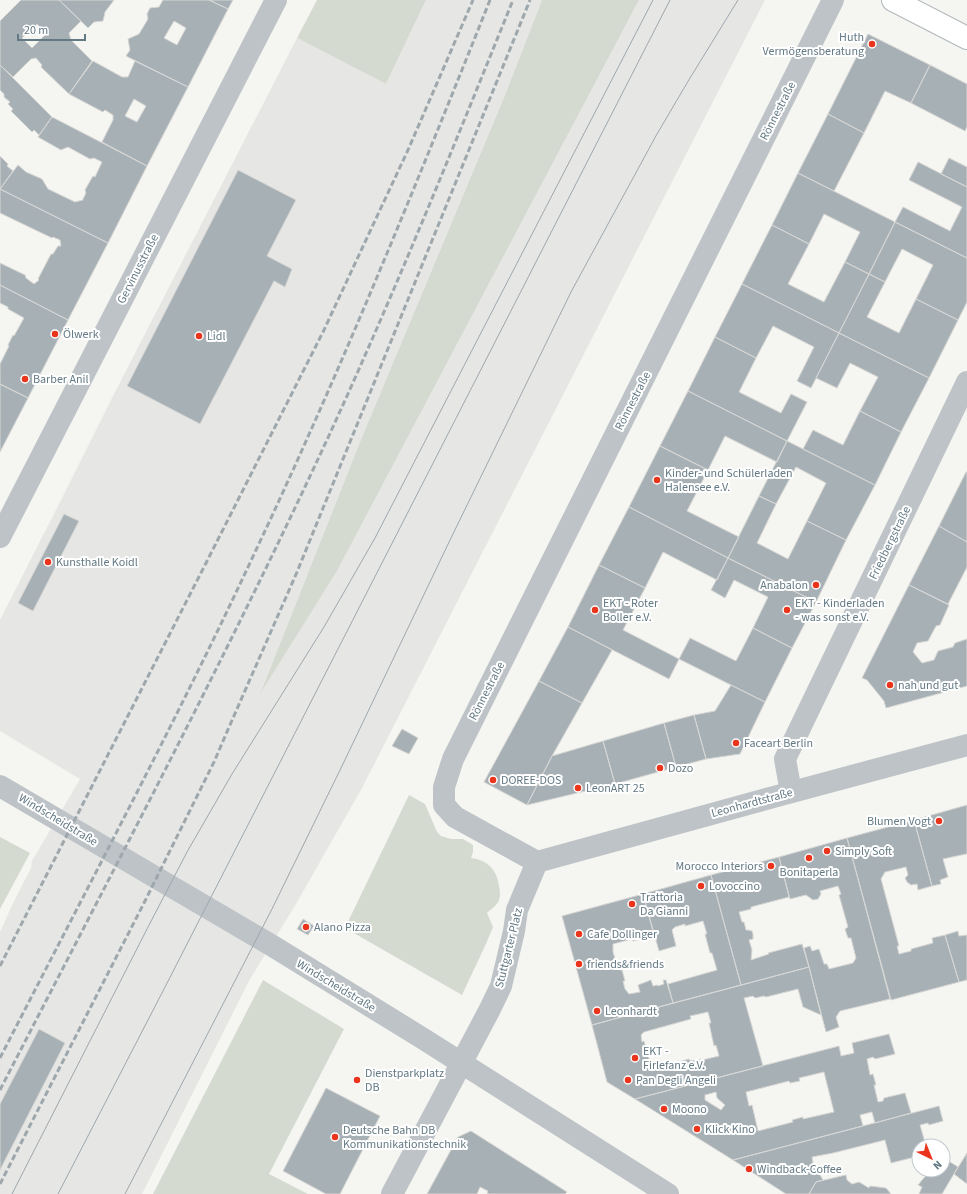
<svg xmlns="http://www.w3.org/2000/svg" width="967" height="1194" font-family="'Source Sans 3',sans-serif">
  <rect width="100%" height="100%" fill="#f5f5f1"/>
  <path fill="#e6e6e5" d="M426,0H542L505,95L360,442L261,691L337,571L639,0H765L362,788L296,904L250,979L142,1194H0V932L13,903L31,868L32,861L80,779L0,731V620L61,500L112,398L297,38L386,84Z"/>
  <path fill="#d5dad0" d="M317,0H426L386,84L297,38Z
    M542,0H639L337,571L260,694L360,442L505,95Z
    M409,795L425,804L437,832L441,836L451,839H463L473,845V852L471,858C487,860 497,869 499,886C500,891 501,897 498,902C496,906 490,910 487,913L493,927L485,946L462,995L345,928Z
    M0,837L30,853L0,909Z
    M263,980L344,1029L269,1174L308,1194H153Z"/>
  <path fill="#a6b0b5" stroke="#d6d6d4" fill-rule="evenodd" d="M21,0H59L81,21L69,33L71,40L92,61L69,94L41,67L42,65L36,58L31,59L13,77L0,65V21ZM37,24L46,34L32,48L22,38Z
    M59,0H114L105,12L103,21L94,22L88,28Z
    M163,0H209L228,9L188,87L126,56L130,50L128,39L139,34L148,19L147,14L150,8L159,7ZM174,21L186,28L177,45L164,38Z
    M209,0H233L228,9Z
    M868,34L930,65L911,103L885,91L864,133L828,114Z
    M93,61L122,77H128L135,61L188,87L147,166L102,142L113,120V115L105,110L103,112L69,94ZM134,99L146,106L137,122L125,116Z
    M0,65L52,117L39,135L34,130L32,132L11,111L13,109L8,104L10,102L4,97V94L0,90Z
    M930,65L967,84V127L965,131L911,103Z
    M828,114L864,133L834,191L798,173Z
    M52,117L147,166L108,243L0,189L18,165L26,172L42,179L48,189L75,202L83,200V199L86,193L85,190L93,176L95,177L102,162L94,158L90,159L68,147L61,150L38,137Z
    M0,156L8,164L7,166L13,171L0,189Z
    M949,158L967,167V187L941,174Z
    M918,162L967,187V258L895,222L903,207L950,231L962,207L909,180Z
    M238,170L296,200L267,256L292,269L285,287L274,281L200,424L127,386Z
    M798,173L895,222L869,274L845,262L860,232L824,214L809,244L772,225Z
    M0,189L108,243L68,320L0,285V263L25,275L26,278L34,284L39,280L38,279L51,254H53L58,246H61L60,240L53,237L52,238L0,213Z
    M895,222L967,258V302L958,320L916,299L933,265L902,249L885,282L869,274Z
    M772,225L809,244L788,284L824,302L845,262L869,274L839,333L742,284Z
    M869,274L885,282L867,317L899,333L916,299L958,320L929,378L839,333Z
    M742,284L839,333L811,388L797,381L814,347L773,326L756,358L715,337Z
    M0,285L68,320L28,398L0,384V364L9,346L8,345L13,335L14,336L24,318L8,309V307L0,303Z
    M839,333L929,378L901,432L860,411L878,377L850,363L837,388L816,378Z
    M715,337L756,358L739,392L781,413L791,394L807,402L787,441L688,391Z
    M0,384L28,398L0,452Z
    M688,391L787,441L777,462L725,436L708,470L660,446Z
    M860,411L901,432L875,485L803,449L813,430L843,445Z
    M787,441L875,485L846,540L807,521L826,483L796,467L776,504L759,496Z
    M660,446L708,470L687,511L739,537L728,558L629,507Z
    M966,472H967V542L939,526Z
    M759,496L776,504L757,543L788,559L807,521L846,540L816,602L728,558Z
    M629,507L728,558L717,580L663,552L645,588L599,565Z
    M64,514L79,521L33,611L18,603Z
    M939,526L967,542V567L948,604L909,585Z
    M728,558L816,602L792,648L753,628L768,597L734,580L725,598L711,590Z
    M599,565L645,588L623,630L679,659L669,679L568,627Z
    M909,585L949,605L940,625L936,626L928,641L917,643L913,652L922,663L934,660L938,651L953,647L955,643L967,639V686L886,708L884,701L867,680L862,678Z
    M568,627L612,650L582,703L539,681Z
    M753,628L792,648L765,702L679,659L690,638L736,661Z
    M539,681L582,703L552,756L527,805L484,782Z
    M731,685L765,702L740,754L706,759L694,715L715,711Z
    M694,715L706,759L676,767L664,723Z
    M664,723L676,767L615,784L603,741Z
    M402,729L418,738L409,754L392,746Z
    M603,741L615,784L527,805L552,756Z
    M967,805V854H966L943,859L948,877L940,880L941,884L932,886L914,820Z
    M914,820L932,886L918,890L917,884L911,885L907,882L905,878L908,875L906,867L885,872L881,879L899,946H897L899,954L911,951V949L933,943L932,938L945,935L959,982L891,1000L847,838Z
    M847,838L890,999L840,1011L836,1017L839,1027L826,1032L804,948L810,946L812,951L819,949L824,964H827L829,969L853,963L856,958L851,938H848L845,929L848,927L839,895L841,894L838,886L820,891L821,894L818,899L813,900L806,895L790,899L779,857Z
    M779,857L789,897L751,907V909L739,912L742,922H744L746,930H748L752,931L753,934V939L749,940L752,950L751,960L769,954L768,953L802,944L809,967L741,985L711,875Z
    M711,875L741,985L673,1003L668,984L717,970L712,953H710L705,934H707L703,921L685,926V924L675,927L672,930L676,946L659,951L643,894Z
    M643,894L654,935L633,941L632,939L613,944V952L616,962L618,961L620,970H622L625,981H623L625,989L629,994L640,992L638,985L651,980L653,986L658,985V986L664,984L663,980H666L673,1003L592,1025L562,916Z
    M303,919L314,926L308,935L297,929Z
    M958,931L959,936L967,935V980L959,982L945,935Z
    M809,967L821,1015L803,1007L798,989L766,997L764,996L755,998L753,996L744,998L763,1066L635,1099L607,1082L592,1025ZM708,1012L711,1023H709L714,1046L716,1045L719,1056L702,1060V1059L690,1061L689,1059L652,1070L644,1041L642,1042L641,1035L644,1032L691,1019L690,1016Z
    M39,1029L65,1043L0,1170V1104Z
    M889,1034L895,1054L875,1059L873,1057L867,1059L870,1075L873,1074L876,1085H874L878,1102L883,1101L884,1098L905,1093L911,1113L875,1123L872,1112L860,1115L863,1126L733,1160L635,1099L839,1046L841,1056L854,1053L852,1043ZM824,1072L834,1112L803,1119V1117L792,1120L793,1122L758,1131L752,1105L749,1106L746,1092L789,1081L790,1083L800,1081L799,1078ZM716,1092L717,1098L725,1105L721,1110L705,1100V1095Z
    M326,1088L380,1116L340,1194H326L283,1171Z
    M939,1106L943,1121L929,1125L928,1123L920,1125L926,1146H919V1156L891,1163L885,1140L833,1153L812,1157L813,1163L823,1180L816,1182L809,1194H786L733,1160Z
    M471,1131L567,1192L565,1194H489L487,1193L488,1191L480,1187L477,1194H427L458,1137Z
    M967,1153V1184L954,1174Z
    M947,1160L958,1167L942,1194H919L922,1187L918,1185L928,1173L927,1170H943V1161Z
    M846,1175L847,1180L852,1184L859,1182L869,1188L870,1186L886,1188L891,1194H809L816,1182Z"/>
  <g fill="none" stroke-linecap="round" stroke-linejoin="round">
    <defs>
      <path id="secondary" d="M893,0L967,38"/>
    </defs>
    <use href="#secondary" stroke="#b0b7bb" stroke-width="24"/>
    <path stroke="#bdc3c6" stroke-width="22" d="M0,537L276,0
      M0,786L271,945L422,1038L668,1194
      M791,792L785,759L967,382
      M537,862L781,795L967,745
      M392,1194L490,1009L501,986L514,931L517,910L537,862L455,817L444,805V787L453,759L833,0"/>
    <use href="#secondary" stroke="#fff" stroke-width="22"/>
    <path stroke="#9ea7ac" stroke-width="1" d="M12,1194L147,929L187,852L232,774L324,627L375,538L653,0
      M58,1194L163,991L670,0
      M125,1194L272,909L342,766L451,538L571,292L657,134L690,78L738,0"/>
    <path stroke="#9ea7ac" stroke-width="3" stroke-dasharray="6 3" stroke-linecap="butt" d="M0,966L205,565L323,332L408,150L473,0
      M0,1058C86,890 176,722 256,550C341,370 416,185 490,0
      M0,1090C108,880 219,671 319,457C389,307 451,153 513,0
      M0,1184L145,901L214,762L230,725L297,572L530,0"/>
  </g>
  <g fill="#ea341c" stroke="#fff" stroke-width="1.5">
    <circle cx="872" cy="44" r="4"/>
    <circle cx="55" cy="334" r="4"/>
    <circle cx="199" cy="336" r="4"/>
    <circle cx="25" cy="379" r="4"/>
    <circle cx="657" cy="480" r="4"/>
    <circle cx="48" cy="562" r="4"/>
    <circle cx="816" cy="585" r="4"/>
    <circle cx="595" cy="610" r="4"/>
    <circle cx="787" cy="610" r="4"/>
    <circle cx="890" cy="685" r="4"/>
    <circle cx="736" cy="743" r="4"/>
    <circle cx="660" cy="768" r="4"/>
    <circle cx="493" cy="780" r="4"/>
    <circle cx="578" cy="788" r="4"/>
    <circle cx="939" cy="821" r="4"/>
    <circle cx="827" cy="851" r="4"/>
    <circle cx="809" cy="858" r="4"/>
    <circle cx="771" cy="866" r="4"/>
    <circle cx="701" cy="886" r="4"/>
    <circle cx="632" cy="904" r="4"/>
    <circle cx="306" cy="927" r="4"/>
    <circle cx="579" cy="934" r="4"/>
    <circle cx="579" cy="964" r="4"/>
    <circle cx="597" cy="1011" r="4"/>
    <circle cx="635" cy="1058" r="4"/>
    <circle cx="357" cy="1080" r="4"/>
    <circle cx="628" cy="1080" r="4"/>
    <circle cx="664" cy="1109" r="4"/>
    <circle cx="697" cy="1129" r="4"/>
    <circle cx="335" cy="1137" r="4"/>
    <circle cx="749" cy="1169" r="4"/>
  </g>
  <g text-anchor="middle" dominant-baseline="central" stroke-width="4" stroke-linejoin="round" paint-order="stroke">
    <g font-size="12" fill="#637984" stroke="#fff" text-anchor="start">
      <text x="864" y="37" text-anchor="end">Huth<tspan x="864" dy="14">Vermögensberatung</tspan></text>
      <text x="63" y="334">Ölwerk</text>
      <text x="207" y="336">Lidl</text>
      <text x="33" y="379">Barber Anil</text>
      <text x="665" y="473">Kinder- und Schülerladen<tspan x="665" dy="14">Halensee e.V.</tspan></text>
      <text x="56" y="562">Kunsthalle Koidl</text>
      <text x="808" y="585" text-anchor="end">Anabalon</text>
      <text x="603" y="603">EKT - Roter<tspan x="603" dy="14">Boller e.V.</tspan></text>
      <text x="795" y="603">EKT - Kinderladen<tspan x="795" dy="14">- was sonst e.V.</tspan></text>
      <text x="898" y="685">nah und gut</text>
      <text x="744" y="743">Faceart Berlin</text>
      <text x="668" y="768">Dozo</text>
      <text x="501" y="780">DOREE-DOS</text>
      <text x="586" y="788">LeonART 25</text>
      <text x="931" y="821" text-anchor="end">Blumen Vogt</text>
      <text x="835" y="851">Simply Soft</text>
      <text x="763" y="866" text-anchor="end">Morocco Interiors</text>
      <text x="809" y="872" text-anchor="middle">Bonitaperla</text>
      <text x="709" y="886">Lovoccino</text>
      <text x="640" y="897">Trattoria<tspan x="640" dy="14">Da Gianni</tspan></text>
      <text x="314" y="927">Alano Pizza</text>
      <text x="587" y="934">Cafe Dollinger</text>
      <text x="587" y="964">friends&amp;friends</text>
      <text x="605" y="1011">Leonhardt</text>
      <text x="643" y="1051">EKT -<tspan x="643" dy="14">Firlefanz e.V.</tspan></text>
      <text x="365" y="1073">Dienstparkplatz<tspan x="365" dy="14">DB</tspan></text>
      <text x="636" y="1080">Pan Degli Angeli</text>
      <text x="672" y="1109">Moono</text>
      <text x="705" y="1129">Klick Kino</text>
      <text x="343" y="1130">Deutsche Bahn DB<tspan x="343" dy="14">Kommunikationstechnik</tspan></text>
      <text x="757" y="1169">Windback-Coffee</text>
    </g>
    <g font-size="12" fill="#637984" stroke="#fff">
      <text transform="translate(778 111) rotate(-63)">Rönnestraße</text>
      <text transform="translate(138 269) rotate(-63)">Gervinusstraße</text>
      <text transform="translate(633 401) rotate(-63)">Rönnestraße</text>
      <text transform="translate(890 543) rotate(-64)">Friedbergstraße</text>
      <text transform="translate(487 691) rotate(-63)">Rönnestraße</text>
      <text transform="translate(752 803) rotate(-15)">Leonhardtstraße</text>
      <text transform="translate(58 820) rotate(31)">Windscheidstraße</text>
      <text transform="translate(509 948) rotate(-76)">Stuttgarter Platz</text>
      <text transform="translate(336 986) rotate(31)">Windscheidstraße</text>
    </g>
  </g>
  <g transform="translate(931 1158) rotate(137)"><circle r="19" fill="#ffffff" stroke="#c1c9ce"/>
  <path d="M0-3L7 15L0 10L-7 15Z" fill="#ea341c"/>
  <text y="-6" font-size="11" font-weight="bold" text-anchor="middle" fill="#637984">N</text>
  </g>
  <path d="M18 34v6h67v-6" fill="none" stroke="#637984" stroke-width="2"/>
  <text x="24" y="34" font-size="12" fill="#637984" stroke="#ffffff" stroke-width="3" paint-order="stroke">20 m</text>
</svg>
